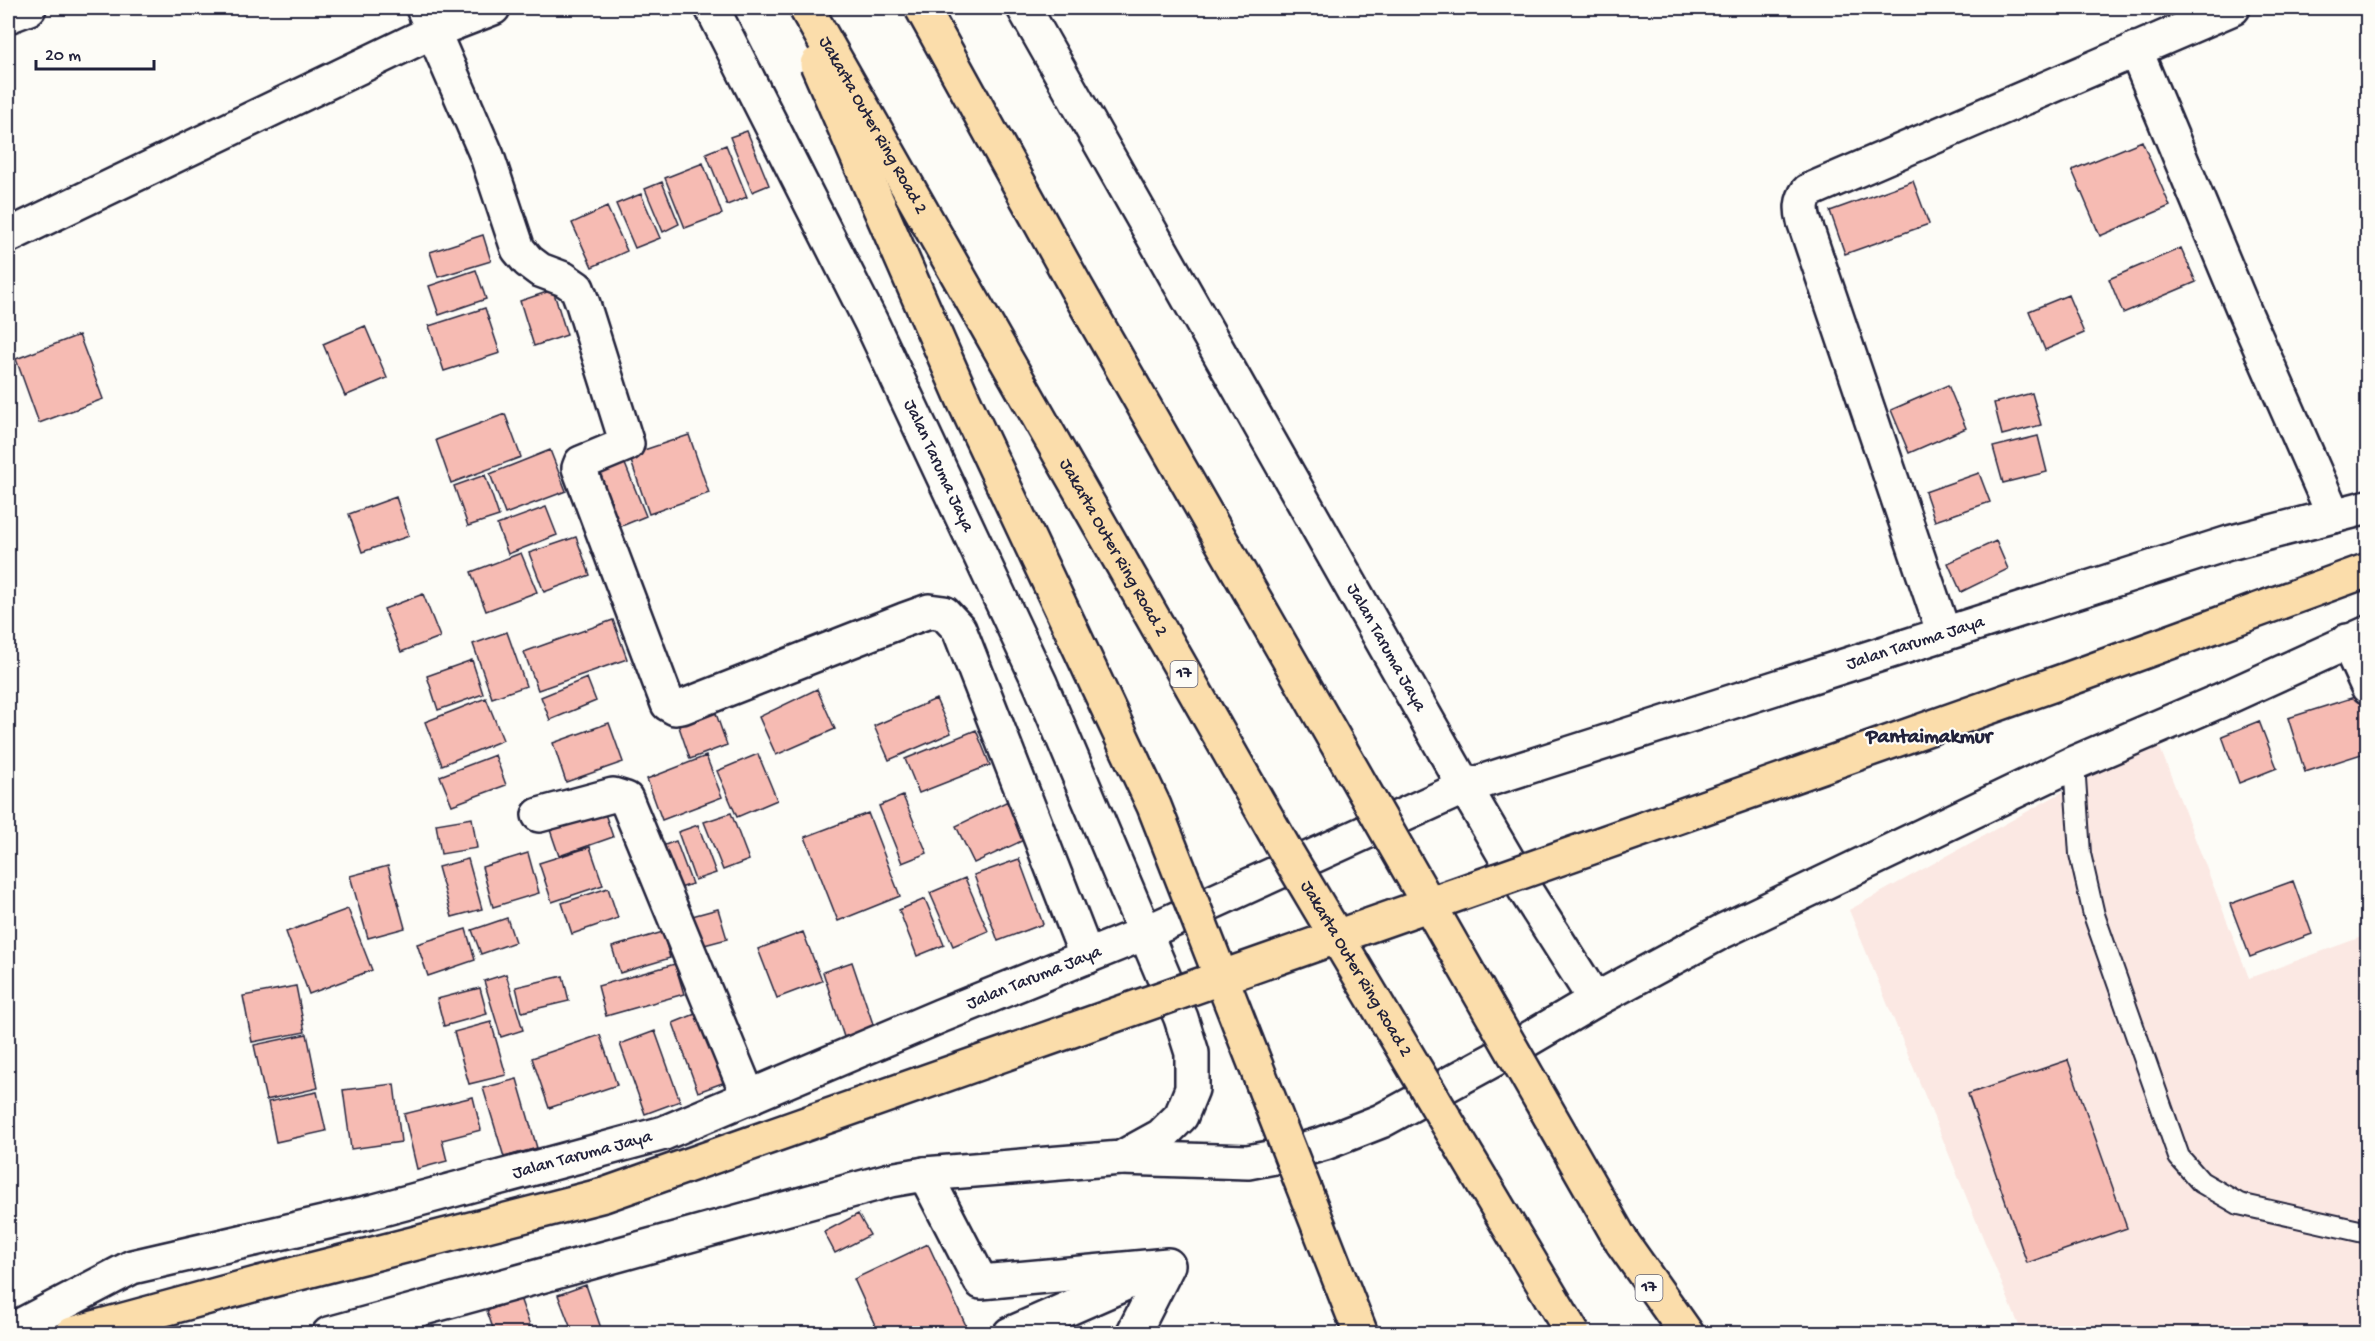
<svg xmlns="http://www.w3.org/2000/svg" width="2375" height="1341" font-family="'Gochi Hand',sans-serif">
  <rect width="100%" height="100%" fill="#fdfcf7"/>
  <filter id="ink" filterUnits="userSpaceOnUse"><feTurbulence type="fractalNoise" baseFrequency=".0167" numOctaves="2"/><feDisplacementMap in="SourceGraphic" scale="12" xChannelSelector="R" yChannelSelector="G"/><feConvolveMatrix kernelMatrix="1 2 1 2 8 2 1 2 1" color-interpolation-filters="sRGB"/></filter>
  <g filter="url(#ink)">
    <path fill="#fbe8e3" d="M2157,740L2249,978L2367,935V1326L2335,1334L2022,1333L1849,910Z"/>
    <path fill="#f6bbb3" stroke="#22223b" stroke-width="1.5" d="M747,131L769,185L752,192L730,137Z
      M2142,141L2170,206L2100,236L2072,170Z
      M726,145L747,197L727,205L706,153Z
      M703,163L722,214L685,228L665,178Z
      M1913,181L1929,224L1845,254L1830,211Z
      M662,182L679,224L663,232L645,189Z
      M641,194L660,238L635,248L616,204Z
      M607,207L627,251L592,267L572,223Z
      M483,235L491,261L438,277L430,252Z
      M2181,248L2196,282L2123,313L2109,279Z
      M476,270L486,299L439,315L429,286Z
      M553,290L567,335L534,346L520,301Z
      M2068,295L2084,333L2045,350L2029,311Z
      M485,308L500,353L444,371L429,326Z
      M365,326L387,378L345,396L323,344Z
      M79,335L103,399L39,423L16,359Z
      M1948,385L1966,428L1909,453L1891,410Z
      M2032,393L2041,425L2002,435L1994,403Z
      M505,414L521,457L451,483L436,440Z
      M689,435L709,493L649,514L629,455Z
      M2038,436L2047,472L2003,483L1993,447Z
      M550,450L566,491L505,514L490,474Z
      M621,454L646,516L607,532L582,469Z
      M1979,473L1990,502L1935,521L1925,492Z
      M485,475L499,516L468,526L454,486Z
      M396,497L409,536L362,552L349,514Z
      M546,507L557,535L508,554L497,525Z
      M576,537L590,575L544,592L529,553Z
      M1996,541L2008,569L1961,592L1948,563Z
      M521,553L537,592L486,611L471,572Z
      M423,594L440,637L401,652L384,609Z
      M613,620L627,659L538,690L524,652Z
      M507,632L526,686L492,698L473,644Z
      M472,660L483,694L438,710L427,676Z
      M587,678L596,701L550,720L541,697Z
      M817,689L835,729L776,755L759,717Z
      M2361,695L2368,715V752L2305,772L2288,718Z
      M486,698L503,740L442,765L425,722Z
      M936,699L951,733L889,760L874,726Z
      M713,705L727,745L690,759L676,718Z
      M2259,721L2277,768L2239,783L2222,736Z
      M609,723L623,762L566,782L553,743Z
      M976,730L990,765L919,793L905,759Z
      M758,754L777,800L737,817L717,771Z
      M495,755L506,785L452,805L440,776Z
      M706,756L722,797L662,820L647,779Z
      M903,796L927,853L902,863L879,806Z
      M1008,801L1026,839L974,863L956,826Z
      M601,802L613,837L559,856L547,821Z
      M731,813L749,860L723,870L704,822Z
      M868,813L900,896L838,921L805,837Z
      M472,818L477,848L441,854L436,824Z
      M698,825L716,873L695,880L678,832Z
      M676,841L692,884L665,893L651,850Z
      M590,847L603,885L552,902L539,863Z
      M528,853L539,893L493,907L482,867Z
      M468,859L482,909L452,917L438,867Z
      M1019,859L1043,924L998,941L974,875Z
      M388,866L405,928L368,938L350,876Z
      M965,878L988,931L953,946L930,893Z
      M2293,881L2312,934L2250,957L2230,904Z
      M608,888L618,918L572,934L562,903Z
      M925,899L944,945L917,956L899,910Z
      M348,909L372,970L309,994L286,932Z
      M718,909L727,939L689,949L681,919Z
      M507,918L515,942L481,954L472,930Z
      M466,929L475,960L428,976L417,944Z
      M663,932L670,958L620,973L612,947Z
      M803,932L822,981L777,998L758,949Z
      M852,962L874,1027L844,1037L823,972Z
      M675,964L684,994L606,1016L598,986Z
      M506,974L523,1030L501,1037L484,981Z
      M563,976L569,1001L522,1012L516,987Z
      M296,986L305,1032L252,1042L243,996Z
      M480,988L487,1014L444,1026L437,999Z
      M710,1008L736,1078L698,1092L673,1023Z
      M491,1022L506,1075L469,1084L454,1032Z
      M655,1031L680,1101L645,1114L620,1044Z
      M307,1034L318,1088L266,1100L254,1045Z
      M600,1035L617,1085L549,1108L532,1058Z
      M2068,1060L2127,1228L2027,1263L1968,1094Z
      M517,1079L537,1148L504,1157L483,1088Z
      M394,1084L401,1142L351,1149L343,1090Z
      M317,1092L326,1131L276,1142L268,1102Z
      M473,1097L481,1130L442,1140L447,1161L417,1169L404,1114Z
      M858,1214L870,1235L835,1253L824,1232Z
      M928,1244L969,1332L879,1334L854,1279Z
      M586,1285L603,1334H573L558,1295Z
      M520,1298L533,1334H495L487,1311Z"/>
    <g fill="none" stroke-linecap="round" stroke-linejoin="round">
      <defs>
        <path id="service" d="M2074,763L2080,854L2094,915L2179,1157L2201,1182L2239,1204L2368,1233"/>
        <g id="minor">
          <path d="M423,8L487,156L518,249L528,261L540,270L564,279L577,288L583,304L627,444L581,463L579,468L668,704L675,708L682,707L904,620L929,611L944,613L959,629L1087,957"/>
          <path id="s1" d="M1024,8L1465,787L2229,543L2368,507"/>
          <path d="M8,16L29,8"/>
          <path d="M2135,49L2242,306L2334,516"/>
          <path d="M8,236L434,31L493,8"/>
          <path d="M1944,634L1804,221C1801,209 1801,201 1808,191L2233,8"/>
          <path d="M2347,641L2368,687"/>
          <path d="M539,815L613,795L626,799L749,1098"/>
          <path d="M1121,1158L1248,1162L1280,1156L1325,1143L1381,1121L1493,1060L1595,1000L1723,931L2074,763L2219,701L2368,633"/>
          <path d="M925,1174L981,1282L1168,1265L1133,1334"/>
          <path id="s2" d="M8,1332L132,1267L375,1211L664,1133L940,1016L1145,933L1465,787L1522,885L1595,1000"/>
          <path d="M329,1334L890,1180L925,1174L1121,1158L1161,1136L1181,1116L1192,1089V1053L1181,1018L1040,683L871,322L712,8"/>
          <path d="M1010,1334L1142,1276"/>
        </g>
        <path id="primary" d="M72,1334L260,1283"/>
        <path id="motorway" d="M1622,1242L1687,1334"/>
      </defs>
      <use href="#service" stroke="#22223b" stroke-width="24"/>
      <use href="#minor" stroke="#22223b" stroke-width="38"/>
      <use href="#primary" stroke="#22223b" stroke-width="38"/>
      <use href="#motorway" stroke="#22223b" stroke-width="38"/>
      <use href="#service" stroke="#fdfcf7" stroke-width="20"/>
      <use href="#minor" stroke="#fdfcf7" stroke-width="33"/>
      <use href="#primary" stroke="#fbddab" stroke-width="33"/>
      <use href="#motorway" stroke="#fbddab" stroke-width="33"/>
      <defs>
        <path id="primary-bridge" d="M260,1283L604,1195L2066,680L2368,570"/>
        <g id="motorway-bridge">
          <path id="s3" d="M806,8L1285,850L1573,1334"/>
          <path d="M922,8L1076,287L1622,1242"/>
          <path d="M817,64L964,401L1154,806L1361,1334"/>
        </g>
      </defs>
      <use href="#primary-bridge" stroke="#22223b" stroke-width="38" stroke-linecap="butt"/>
      <use href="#motorway-bridge" stroke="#22223b" stroke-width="38" stroke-linecap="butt"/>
      <use href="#primary-bridge" stroke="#fbddab" stroke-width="33"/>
      <use href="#motorway-bridge" stroke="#fbddab" stroke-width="33"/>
    </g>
  </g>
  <g text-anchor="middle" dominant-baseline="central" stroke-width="4.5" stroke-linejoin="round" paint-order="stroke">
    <g fill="#fdfcf7" stroke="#646373" stroke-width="1.5">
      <rect x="1170.5" y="661" width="27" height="26" rx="4.5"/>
      <rect x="1635.5" y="1275" width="27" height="26" rx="4.5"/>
    </g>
    <g font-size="16" font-weight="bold" fill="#22223b">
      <text x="1184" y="674">17</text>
      <text x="1649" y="1288">17</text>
    </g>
    <g font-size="18" fill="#22223b" stroke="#fdfcf7">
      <text stroke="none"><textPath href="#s3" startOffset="135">Jakarta Outer Ring Road 2</textPath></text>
      <text transform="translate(938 466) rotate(65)">Jalan Taruma Jaya</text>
      <text stroke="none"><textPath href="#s3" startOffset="621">Jakarta Outer Ring Road 2</textPath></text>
      <text stroke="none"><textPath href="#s1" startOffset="1368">Jalan Taruma Jaya</textPath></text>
      <text stroke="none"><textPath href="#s1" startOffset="735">Jalan Taruma Jaya</textPath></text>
      <text stroke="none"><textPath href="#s3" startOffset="1107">Jakarta Outer Ring Road 2</textPath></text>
      <text stroke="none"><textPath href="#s2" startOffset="1090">Jalan Taruma Jaya</textPath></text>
      <text stroke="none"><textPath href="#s2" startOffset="604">Jalan Taruma Jaya</textPath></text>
    </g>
    <g font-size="21" font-weight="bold" fill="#22223b" stroke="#fdfcf7">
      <text x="1929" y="738">Pantaimakmur</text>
    </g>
  </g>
  <rect width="2375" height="1341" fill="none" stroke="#fdfcf7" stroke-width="30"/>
  <rect x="15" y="15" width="2345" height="1311" fill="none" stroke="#22223b" stroke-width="2" filter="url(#ink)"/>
  <path d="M36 60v9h118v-9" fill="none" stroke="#22223b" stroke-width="3"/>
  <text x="45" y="60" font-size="18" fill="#22223b" stroke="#fdfcf7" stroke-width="4.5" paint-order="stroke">20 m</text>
</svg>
